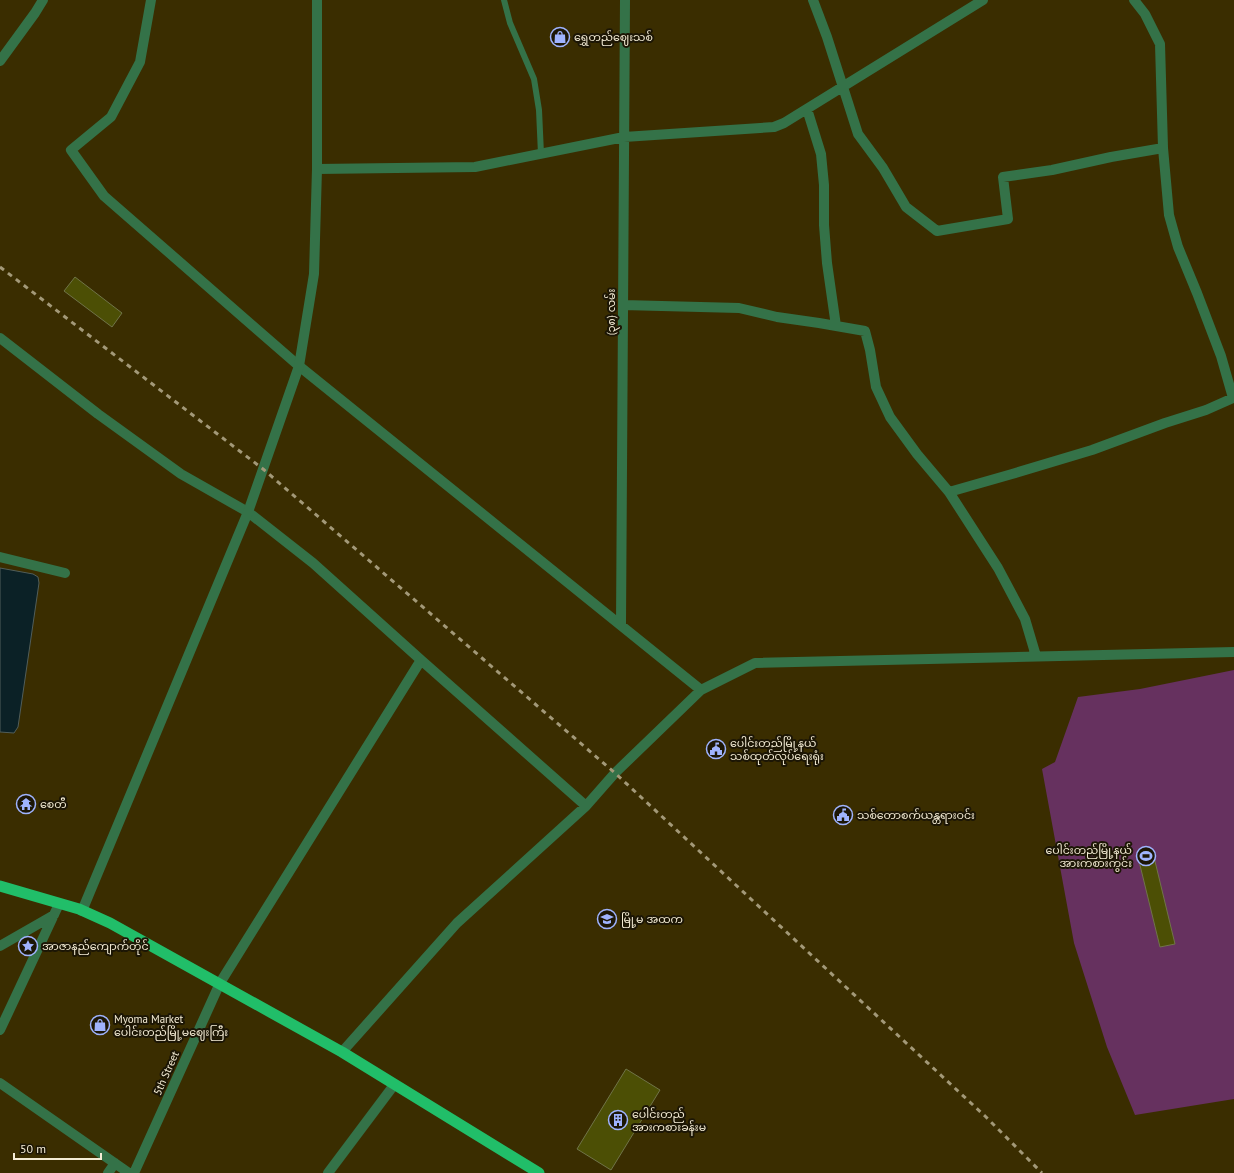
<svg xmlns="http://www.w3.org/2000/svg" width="1234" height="1173" font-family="'PT Sans','Noto Sans Myanmar',sans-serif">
  <rect width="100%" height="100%" fill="#3a2d00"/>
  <path fill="#66315f" d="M1234,670V1099L1135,1115L1107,1047L1074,943L1042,769L1055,762L1078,697L1140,689Z"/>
  <path fill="#0b2126" stroke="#515e5a" d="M0,568L33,574L38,577L39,583L18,727L14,733L0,732Z"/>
  <path fill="#4c4f05" stroke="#707448" d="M75,277L122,313L112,327L64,291Z
    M1153,853L1175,944L1160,947L1138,857Z
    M626,1069L660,1090L611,1170L577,1149Z"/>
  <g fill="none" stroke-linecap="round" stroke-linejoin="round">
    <path stroke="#347248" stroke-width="6" d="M504,0L510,23L534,79L539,110L541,154"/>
    <path stroke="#347248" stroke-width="10" d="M151,0L140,62L111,117L71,150L104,196L299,366L701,690
      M813,0L827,37L858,134L883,168L906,207L937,231L1008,219L1003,177L1052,170L1111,157L1163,148
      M0,61L35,13L43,0
      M807,109L821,154L824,185V225L827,263L836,326
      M317,169L475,167L624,137L774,127L784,123L983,0
      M623,305L739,308L777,317L819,323L865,331L870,350L876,387L890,417L917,454L949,492L998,568L1025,619L1036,656
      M0,338L98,414L181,474L248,512L313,563L421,660L586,806
      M949,492L1012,474L1092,450L1165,423L1206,410L1233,398L1221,356L1197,293L1178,247L1169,215L1163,148L1160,44L1145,14L1134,0
      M0,557L65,573
      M621,624L625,0
      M0,946L54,915
      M0,1030L59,904
      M342,1052L457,923L586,806L615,773L701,690L755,663L1234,652
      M0,1083L129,1173
      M108,1173L115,1163
      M134,1173L220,983L421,660
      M328,1173L394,1085"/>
    <path stroke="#347248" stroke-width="10" d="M82,911L248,512L299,366L314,274L317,169V0"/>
    <path stroke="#21be69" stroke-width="11" d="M0,886L79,909L110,923L342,1052L539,1173"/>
    <path stroke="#a39978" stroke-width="3" stroke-dasharray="5 5" stroke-linecap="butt" d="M0,267L263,469L615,773L986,1117L1042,1173"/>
  </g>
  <defs>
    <symbol id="shop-ring" viewBox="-11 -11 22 22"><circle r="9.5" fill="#1c1605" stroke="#9fb3fd" stroke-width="1.5"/><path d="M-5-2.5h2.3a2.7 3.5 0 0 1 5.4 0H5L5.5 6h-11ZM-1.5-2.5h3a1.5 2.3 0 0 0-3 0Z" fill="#9fb3fd"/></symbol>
    <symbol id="civic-ring" viewBox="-11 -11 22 22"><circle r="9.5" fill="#1c1605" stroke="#9fb3fd" stroke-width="1.5"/><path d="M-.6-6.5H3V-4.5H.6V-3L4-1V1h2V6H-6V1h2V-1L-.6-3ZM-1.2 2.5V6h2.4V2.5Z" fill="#9fb3fd"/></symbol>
    <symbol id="temple-ring" viewBox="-11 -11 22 22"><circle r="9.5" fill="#1c1605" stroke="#9fb3fd" stroke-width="1.5"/><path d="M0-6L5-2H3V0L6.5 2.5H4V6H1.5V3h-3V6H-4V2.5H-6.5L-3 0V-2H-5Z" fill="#9fb3fd"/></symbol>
    <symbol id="stadium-ring" viewBox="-11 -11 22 22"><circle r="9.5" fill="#1c1605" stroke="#9fb3fd" stroke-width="1.5"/><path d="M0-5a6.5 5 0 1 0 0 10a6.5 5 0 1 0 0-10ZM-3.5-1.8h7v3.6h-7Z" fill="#9fb3fd"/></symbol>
    <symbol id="school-ring" viewBox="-11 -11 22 22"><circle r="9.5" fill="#1c1605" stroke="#9fb3fd" stroke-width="1.5"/><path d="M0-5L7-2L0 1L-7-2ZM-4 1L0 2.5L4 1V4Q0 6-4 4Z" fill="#9fb3fd"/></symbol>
    <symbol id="sight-ring" viewBox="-11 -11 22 22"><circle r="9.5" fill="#1c1605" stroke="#9fb3fd" stroke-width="1.5"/><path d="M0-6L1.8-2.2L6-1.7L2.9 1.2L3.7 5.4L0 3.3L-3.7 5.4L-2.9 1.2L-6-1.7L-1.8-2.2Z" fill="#9fb3fd"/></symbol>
    <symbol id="building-ring" viewBox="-11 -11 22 22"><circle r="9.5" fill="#1c1605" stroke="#9fb3fd" stroke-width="1.5"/><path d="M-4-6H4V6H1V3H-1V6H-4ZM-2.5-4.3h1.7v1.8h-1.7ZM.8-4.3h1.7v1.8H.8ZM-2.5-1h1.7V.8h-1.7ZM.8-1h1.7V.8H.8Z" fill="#9fb3fd"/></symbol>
  </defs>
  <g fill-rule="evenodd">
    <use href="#shop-ring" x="549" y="26" width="22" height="22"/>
    <use href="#civic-ring" x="705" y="738" width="22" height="22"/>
    <use href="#temple-ring" x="15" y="793" width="22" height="22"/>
    <use href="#civic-ring" x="832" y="804" width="22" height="22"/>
    <use href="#stadium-ring" x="1135" y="845" width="22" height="22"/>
    <use href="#school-ring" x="596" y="908" width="22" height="22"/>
    <use href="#sight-ring" x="17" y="935" width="22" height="22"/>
    <use href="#shop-ring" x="89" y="1014" width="22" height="22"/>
    <use href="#building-ring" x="607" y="1109" width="22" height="22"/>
  </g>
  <g text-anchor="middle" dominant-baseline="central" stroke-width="4" stroke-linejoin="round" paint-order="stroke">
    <g font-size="11" fill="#f4ecd5" stroke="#1c1605" text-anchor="start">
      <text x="574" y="37">ရွှေတည်ဈေးသစ်</text>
      <text x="730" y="743">ပေါင်းတည်မြို့နယ်<tspan x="730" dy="13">သစ်ထုတ်လုပ်ရေးရုံး</tspan></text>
      <text x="40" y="804">စေတီ</text>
      <text x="857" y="815">သစ်တောစက်ယန္တရားဝင်း</text>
      <text x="1132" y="850" text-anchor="end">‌ပေါင်းတည်မြို့နယ်<tspan x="1132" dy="13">အားကစားကွင်း</tspan></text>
      <text x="621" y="919">မြို့မ အထက</text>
      <text x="42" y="946">အာဇာနည်ကျောက်တိုင်</text>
      <text x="114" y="1019">Myoma Market<tspan x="114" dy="13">ပေါင်းတည်မြို့မဈေးကြီး</tspan></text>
      <text x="632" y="1114">ပေါင်းတည်<tspan x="632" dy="13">အားကစားခန်းမ</tspan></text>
    </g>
    <g font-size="11" fill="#f4ecd5" stroke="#1c1605">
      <text transform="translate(611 312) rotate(-90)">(၃၈) လမ်း</text>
      <text transform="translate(166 1073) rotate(-66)">5th Street</text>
    </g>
  </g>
  <path d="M14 1153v6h87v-6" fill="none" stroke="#f4ecd5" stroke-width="2"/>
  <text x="20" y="1153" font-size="12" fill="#f4ecd5" stroke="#1c1605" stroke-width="3" paint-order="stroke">50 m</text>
</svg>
